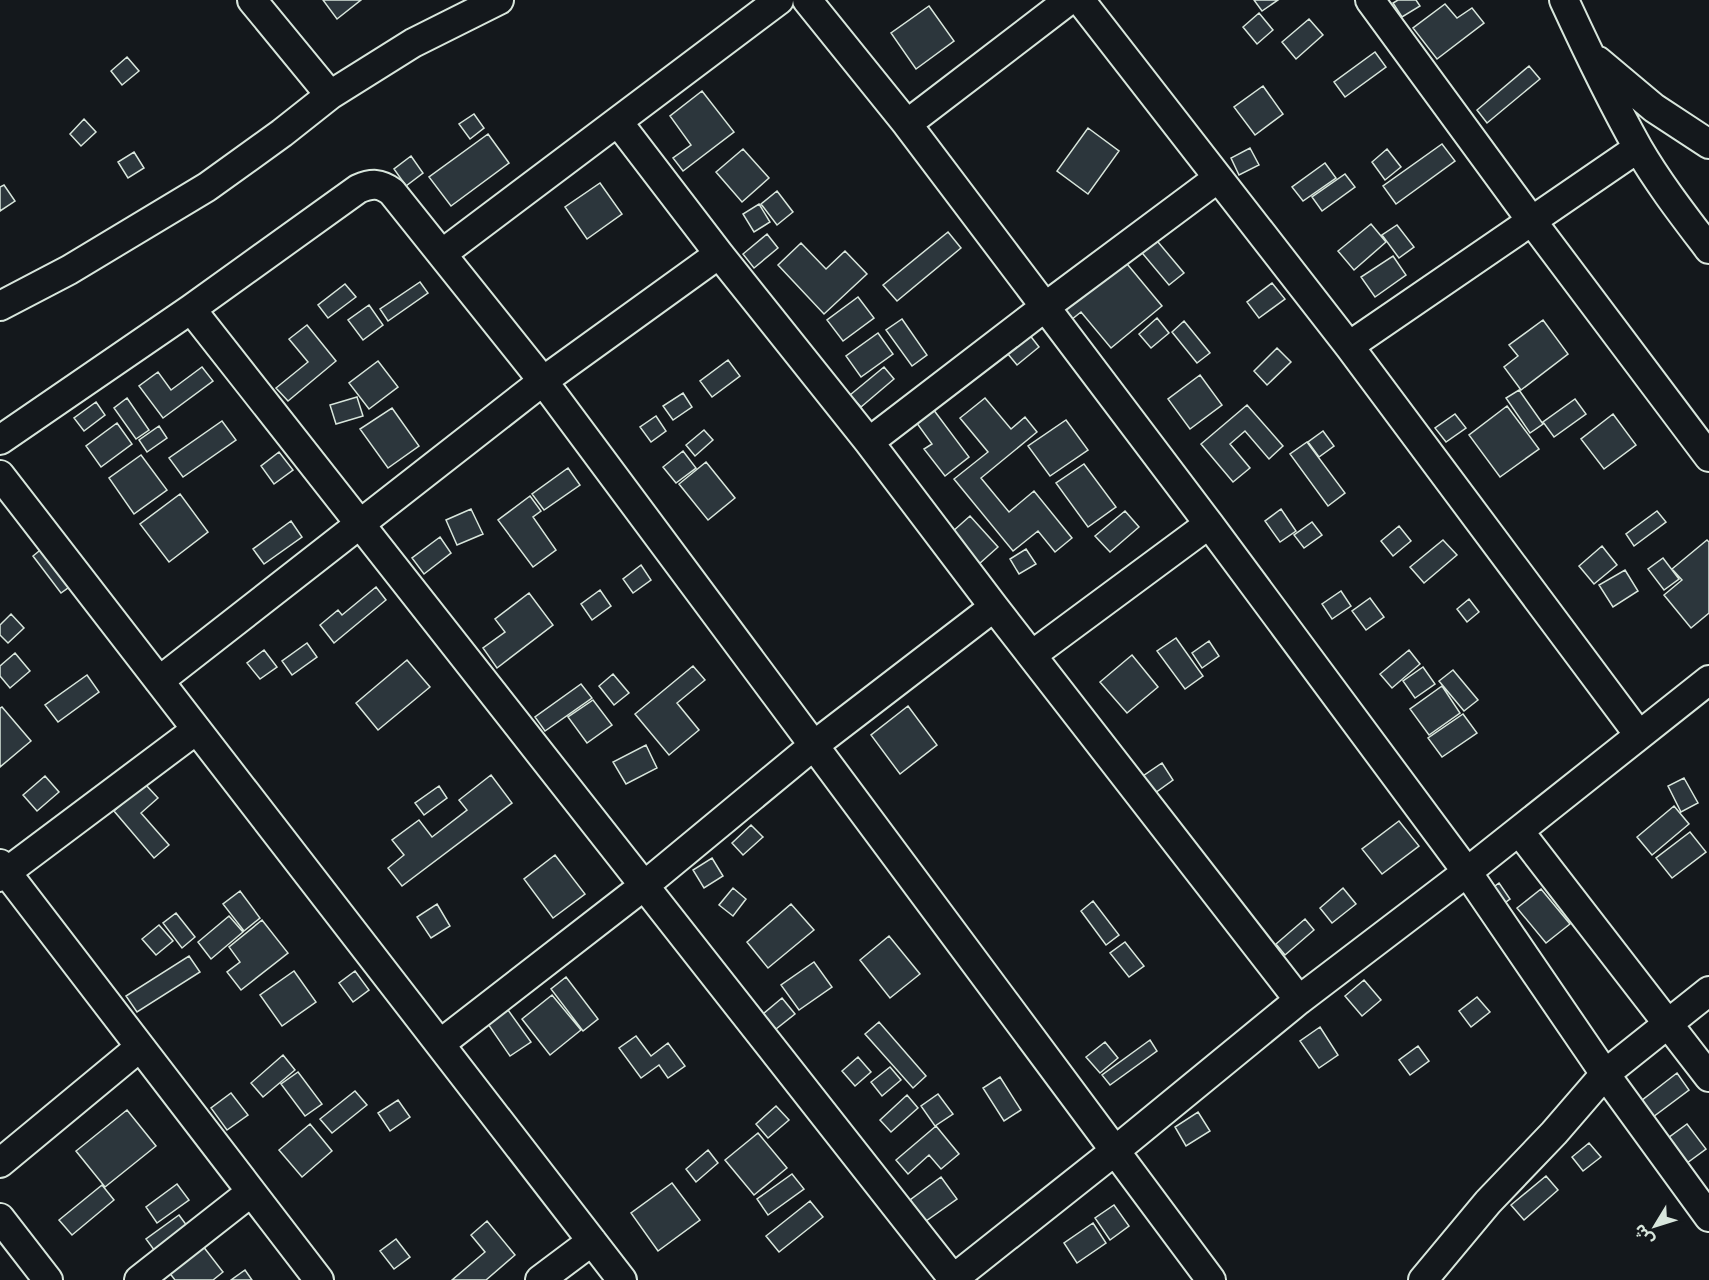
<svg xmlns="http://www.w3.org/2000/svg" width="1709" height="1280" font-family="Roboto,'Noto Sans Arabic',sans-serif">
  <rect width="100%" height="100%" fill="#14181c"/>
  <path fill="#2c363c" stroke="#d8e6dc" stroke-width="1.5" d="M323,0H361L337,19Z
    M1254,0H1278L1262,11Z
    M1398,0H1416L1420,6L1402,17L1393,3Z
    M1445,4L1457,18L1472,8L1484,23L1437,59L1413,28Z
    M929,6L954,41L916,69L891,33Z
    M1259,13L1273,30L1257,44L1243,27Z
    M1309,19L1323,35L1296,59L1282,42Z
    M1375,52L1386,67L1345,97L1334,82Z
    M127,57L139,71L122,85L111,71Z
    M1529,66L1540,79L1487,123L1477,110Z
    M1263,86L1283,114L1255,135L1234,107Z
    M702,91L734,132L683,171L673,158L691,145L670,116Z
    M474,114L484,128L470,139L459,124Z
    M84,119L96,132L81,146L70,134Z
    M1088,128L1119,151L1088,194L1057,171Z
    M488,134L509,163L451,206L429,177Z
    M1442,144L1455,161L1396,204L1383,186Z
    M1250,148L1259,165L1239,175L1231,158Z
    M743,149L769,178L742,202L716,172Z
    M1387,149L1401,167L1385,180L1372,162Z
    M134,152L144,168L128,178L118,162Z
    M411,156L423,173L406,186L394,169Z
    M1325,163L1336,178L1303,201L1292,187Z
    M1345,174L1355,187L1322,211L1312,197Z
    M600,183L622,214L587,239L565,207Z
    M4,185L15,201L0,211V187Z
    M777,191L793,212L777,225L761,204Z
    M759,204L770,222L754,232L743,214Z
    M1371,224L1386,242L1354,270L1338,251Z
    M1397,225L1414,247L1399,258L1382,235Z
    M948,232L961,248L897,301L883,285Z
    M767,234L778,248L754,268L743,254Z
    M1153,236L1184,273L1169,285L1138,248Z
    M801,243L826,269L845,251L867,274L824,314L778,265Z
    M1393,256L1406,275L1375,297L1361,277Z
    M1123,259L1162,306L1111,348L1081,312L1066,324L1045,299Z
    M420,282L428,293L388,321L380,309Z
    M1272,283L1285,299L1259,318L1247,302Z
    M345,284L356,297L328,318L318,305Z
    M858,297L874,318L843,341L827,320Z
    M369,305L383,325L363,340L348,320Z
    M1157,318L1169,333L1151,348L1139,334Z
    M902,319L927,355L912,366L886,330Z
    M1543,320L1568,354L1521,390L1504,367L1518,356L1509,345Z
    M1184,321L1210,353L1197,363L1172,332Z
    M307,325L336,361L288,401L276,388L308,362L289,339Z
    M1025,329L1039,347L1017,365L1003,348Z
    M878,333L893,354L861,377L846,356Z
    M1277,348L1291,362L1267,385L1254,371Z
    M728,360L740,376L712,397L700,381Z
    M378,361L398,387L369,409L349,383Z
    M202,367L213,381L163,418L139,386L158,372L171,390Z
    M884,367L894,379L861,407L850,395Z
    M1200,375L1222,405L1190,429L1168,399Z
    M1519,390L1543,424L1530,433L1506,398Z
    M683,393L692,407L673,420L663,406Z
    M357,397L363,416L336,424L330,405Z
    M127,398L149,430L136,439L114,408Z
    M985,398L1011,429L1025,417L1037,432L981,478L1009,512L1034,491L1072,538L1055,552L1038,531L1013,551L954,479L988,452L960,418Z
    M1575,399L1586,414L1554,437L1543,422Z
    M96,402L105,415L84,431L74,418Z
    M1247,405L1283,446L1269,459L1245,431L1230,444L1250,468L1233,482L1201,444Z
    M1507,406L1539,449L1500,477L1469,435Z
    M392,408L419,446L388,468L360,429Z
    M933,409L969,457L945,476L924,449L932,444L916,422Z
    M1455,414L1466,428L1446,442L1435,428Z
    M1613,414L1636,445L1604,469L1581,439Z
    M656,416L666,431L651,442L640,427Z
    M1066,420L1088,450L1050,476L1028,446Z
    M222,421L236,440L183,477L169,458Z
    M117,423L132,444L101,467L86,446Z
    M159,426L167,438L147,452L139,440Z
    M704,430L713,440L695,456L686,445Z
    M1323,431L1334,446L1319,457L1308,442Z
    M1307,442L1345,493L1328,506L1290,454Z
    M683,451L696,468L676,483L663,467Z
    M279,452L293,470L274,484L261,466Z
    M141,455L167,490L134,514L109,478Z
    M706,462L735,498L708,520L679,484Z
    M1084,464L1116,507L1088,527L1056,483Z
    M568,468L580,485L544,510L532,494Z
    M180,494L208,532L169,562L140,524Z
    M530,496L541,511L533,517L556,550L533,567L498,520Z
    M471,509L483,534L457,545L446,520Z
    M1281,509L1296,531L1280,542L1265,521Z
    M1125,511L1139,527L1110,552L1095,536Z
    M1657,511L1666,522L1634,546L1626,534Z
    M970,516L998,547L979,564L952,532Z
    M291,521L302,537L264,564L253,549Z
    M1312,522L1322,535L1304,548L1294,535Z
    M1399,526L1411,541L1393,556L1381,541Z
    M440,537L451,553L424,574L412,558Z
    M1443,540L1457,555L1424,583L1410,567Z
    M1707,540L1709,542V613L1691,628L1664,595L1682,580L1672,569Z
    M1602,546L1617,565L1594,584L1579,566Z
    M44,547L72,585L61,593L33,556Z
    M1026,549L1036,564L1019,574L1010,559Z
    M1663,558L1679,579L1664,590L1648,569Z
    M641,565L651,580L633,593L623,579Z
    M1625,570L1638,591L1613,607L1599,585Z
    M376,587L386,600L334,643L320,625L338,610L342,615Z
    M600,590L611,606L592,620L581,604Z
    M1341,591L1351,606L1332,619L1322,604Z
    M529,593L553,625L497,668L483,648L505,632L495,619Z
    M1370,598L1384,617L1366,630L1352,611Z
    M1469,599L1479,612L1467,622L1457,609Z
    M11,614L24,628L8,643L0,635V625Z
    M1176,638L1203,676L1185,689L1157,651Z
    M1209,641L1219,656L1202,668L1192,653Z
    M307,643L317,657L292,675L282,661Z
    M264,650L277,667L260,679L247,663Z
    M1409,650L1420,664L1392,688L1380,674Z
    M15,653L30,671L10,688L0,676V666Z
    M1132,655L1158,687L1127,713L1100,682Z
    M407,660L430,687L378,730L356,703Z
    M693,666L705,680L677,703L699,730L669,755L635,714Z
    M1423,667L1435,684L1415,698L1403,681Z
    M1453,670L1478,700L1464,711L1439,681Z
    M613,674L629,693L614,705L599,686Z
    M87,675L99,692L58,722L45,705Z
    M581,684L592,698L545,731L535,717Z
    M1442,686L1460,713L1429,735L1410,709Z
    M593,700L612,725L587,743L568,717Z
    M908,706L937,745L900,774L871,735Z
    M2,707L31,741L0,767V708Z
    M1463,714L1477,733L1442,757L1428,738Z
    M646,745L657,768L626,784L613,762Z
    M1162,763L1173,780L1155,793L1143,776Z
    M491,775L512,803L402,886L388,868L404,855L392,840L419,820L432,837L467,810L459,800Z
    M45,776L59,792L37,811L23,795Z
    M1684,778L1698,803L1681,812L1668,786Z
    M145,784L158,798L141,813L169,845L154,858L114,811Z
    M439,786L447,798L424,815L415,803Z
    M1674,806L1689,824L1652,855L1637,837Z
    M1399,821L1419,846L1382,874L1362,849Z
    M751,825L763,837L743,855L732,843Z
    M1690,832L1706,852L1672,878L1656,858Z
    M555,855L585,894L553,918L524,879Z
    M712,858L723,876L704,888L693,870Z
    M1499,883L1510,899L1492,912L1480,897Z
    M733,888L746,899L733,916L719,905Z
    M1343,888L1356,904L1332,923L1320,908Z
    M1541,889L1570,924L1546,943L1517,908Z
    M240,891L260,918L244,931L223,904Z
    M1093,901L1119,935L1106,945L1081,911Z
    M437,904L450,926L431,938L417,917Z
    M791,904L814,930L768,968L747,942Z
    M176,913L195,937L182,948L163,923Z
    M229,916L243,932L211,959L198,942Z
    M1305,919L1314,930L1285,955L1276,944Z
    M262,920L288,953L241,990L227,972L240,962L229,947Z
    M159,925L173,941L156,955L142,939Z
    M889,936L920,974L890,998L860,960Z
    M1125,942L1144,966L1129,977L1110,953Z
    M189,956L200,972L137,1012L126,996Z
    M814,962L832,987L799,1010L781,985Z
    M294,971L316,1002L282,1026L260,995Z
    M355,971L369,990L353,1002L339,983Z
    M566,977L598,1019L583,1031L551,989Z
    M1364,980L1381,1000L1362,1016L1345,996Z
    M552,995L581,1030L550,1055L522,1019Z
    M1477,997L1490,1012L1471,1027L1459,1011Z
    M782,998L795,1014L776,1029L763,1014Z
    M508,1010L531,1042L510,1056L488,1024Z
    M879,1022L926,1076L913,1088L865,1034Z
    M1320,1027L1338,1055L1319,1068L1300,1041Z
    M636,1036L651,1056L668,1043L685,1066L668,1078L659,1065L641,1078L619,1048Z
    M1150,1040L1157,1051L1110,1085L1102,1075Z
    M1105,1042L1118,1058L1100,1073L1086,1057Z
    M1418,1046L1429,1061L1410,1075L1399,1060Z
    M283,1055L295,1070L263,1097L251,1083Z
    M858,1057L871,1072L855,1086L842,1071Z
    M890,1067L901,1080L882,1096L871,1082Z
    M298,1072L322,1104L305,1116L281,1084Z
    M1677,1073L1689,1090L1653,1117L1641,1101Z
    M1000,1077L1021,1110L1004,1121L983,1088Z
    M355,1091L367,1105L332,1133L320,1119Z
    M231,1093L248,1115L227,1130L211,1108Z
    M938,1094L953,1114L935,1126L921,1106Z
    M907,1095L918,1108L891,1132L880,1120Z
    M398,1100L410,1117L390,1131L378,1113Z
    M776,1106L789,1120L768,1138L756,1124Z
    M127,1110L156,1146L105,1187L76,1151Z
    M1198,1112L1210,1131L1186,1146L1175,1127Z
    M310,1124L332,1151L302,1177L279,1150Z
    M1687,1124L1706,1149L1687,1163L1668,1138Z
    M936,1126L959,1154L941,1169L929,1155L908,1174L896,1160Z
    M758,1133L787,1168L754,1195L725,1160Z
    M1589,1143L1601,1157L1583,1171L1572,1157Z
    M708,1150L718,1163L696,1182L686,1169Z
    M792,1174L804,1189L768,1215L757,1199Z
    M1546,1176L1558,1190L1524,1220L1511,1205Z
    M941,1177L957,1199L926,1221L910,1200Z
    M672,1183L700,1220L658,1251L631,1213Z
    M177,1184L189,1200L157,1223L146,1207Z
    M102,1185L114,1200L72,1235L59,1220Z
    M810,1201L823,1217L779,1252L766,1236Z
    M1114,1205L1129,1226L1110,1240L1095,1218Z
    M179,1215L193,1234L160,1258L146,1239Z
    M487,1221L515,1255L486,1280H452L485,1252L471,1235Z
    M1093,1223L1106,1243L1077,1263L1064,1243Z
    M396,1239L410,1257L394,1269L380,1251Z
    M199,1241L223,1272L213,1280H175L165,1267Z
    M245,1270L252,1280H231Z"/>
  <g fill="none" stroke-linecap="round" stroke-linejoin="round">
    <defs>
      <path id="minor" d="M252,0L330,95
        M807,0L907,124L1209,524L1467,872L1605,1074L1709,1217
        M1080,0L1349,346L1639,735
        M1370,0L1531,220L1709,457
        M1564,0C1587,50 1611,100 1638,148C1659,184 1684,216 1709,249
        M1598,61L1654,108L1709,144
        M618,122L719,254L869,442L994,607L1299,1000
        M907,124L1069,0
        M443,253L779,0
        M0,306L69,270L207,187L282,133L330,95L413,43L499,0
        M191,309L954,1280
        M1349,346L1638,148
        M0,440L191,309L358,189C372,183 380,183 392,192L543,381L1211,1280
        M869,442L1045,307L1218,178
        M0,475L622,1280
        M1032,655L1209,524
        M159,681L543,381L719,254
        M1519,831L1709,1077
        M0,864L319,1280
        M0,877L196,730
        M440,1044L645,885L813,746L994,607
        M0,1163L140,1047
        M0,1218L48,1280
        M139,1280L251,1192
        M540,1280L592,1241
        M952,1280L1116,1150L1299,1000L1467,872L1709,680
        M1423,1280L1488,1202L1554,1133L1605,1074L1709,991"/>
    </defs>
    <use href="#minor" stroke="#d8e6dc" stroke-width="32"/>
    <use href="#minor" stroke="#14181c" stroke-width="28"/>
  </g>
  <g transform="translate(1655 1226) rotate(232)" stroke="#14181c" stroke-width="4.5" paint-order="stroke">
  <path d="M0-4.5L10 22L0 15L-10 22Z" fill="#d8e6dc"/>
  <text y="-9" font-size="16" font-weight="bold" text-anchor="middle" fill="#d8e6dc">ش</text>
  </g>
</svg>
